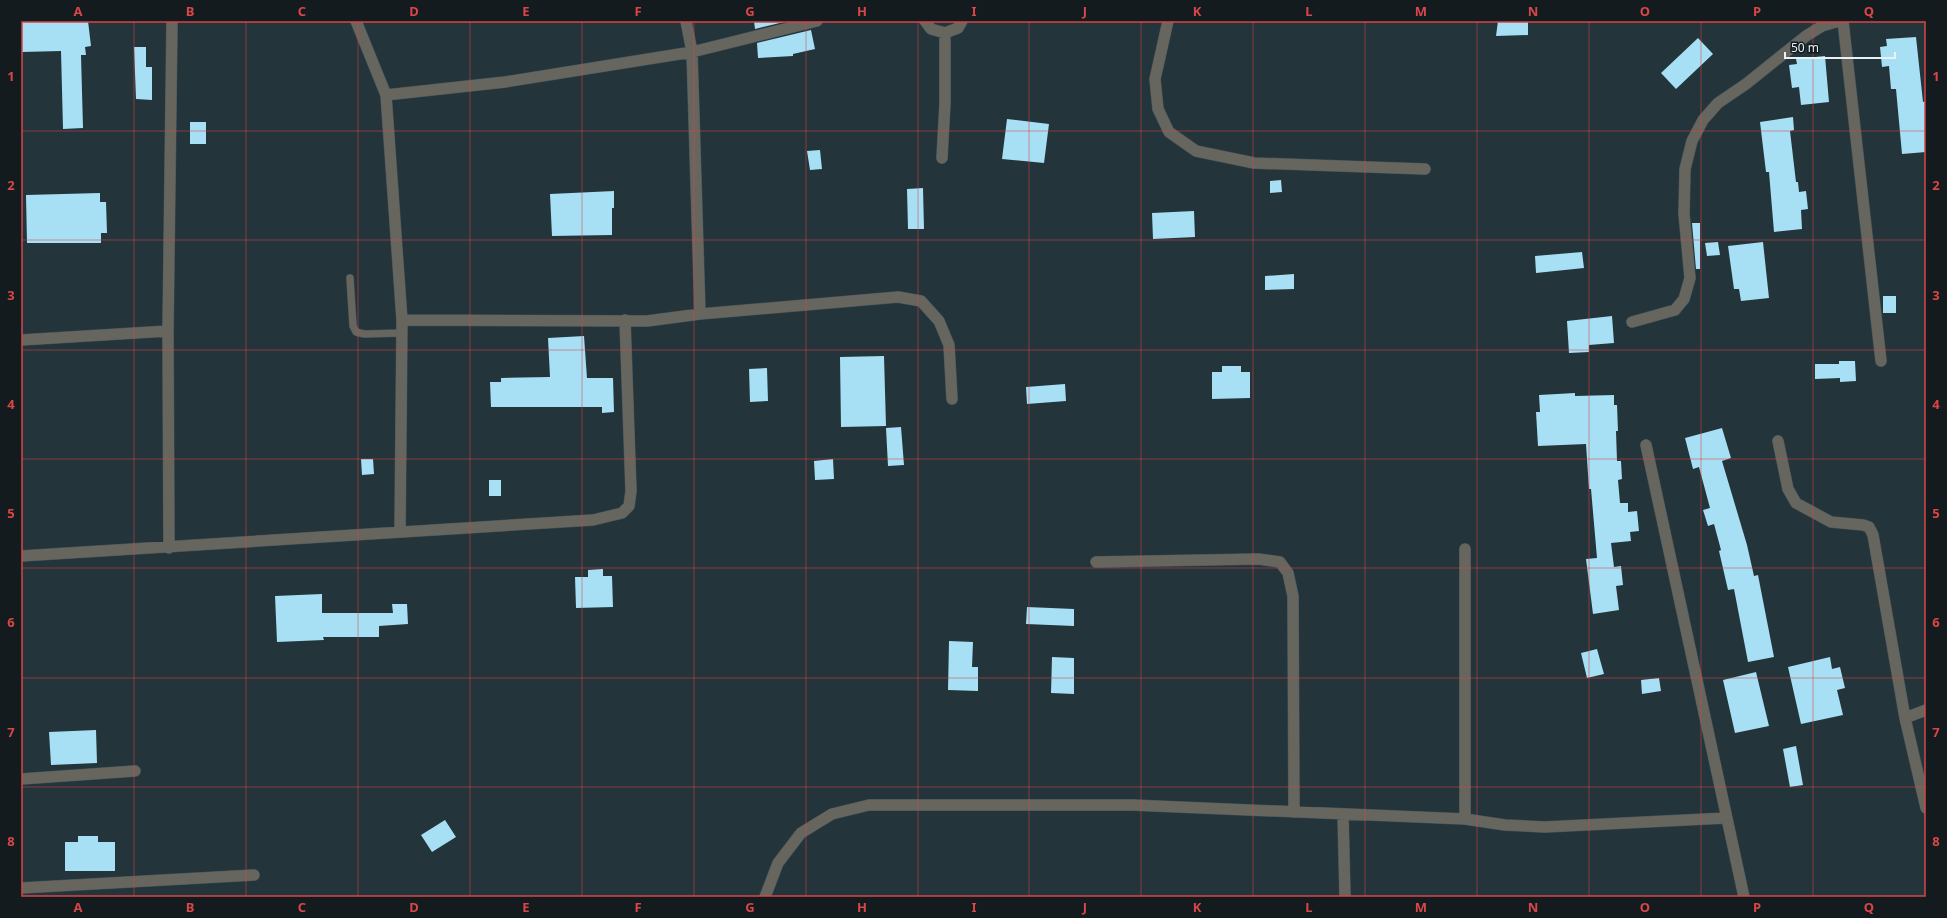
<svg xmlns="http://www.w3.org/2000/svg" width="1947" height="918" font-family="'Noto Sans',sans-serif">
  <rect width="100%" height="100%" fill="#23343b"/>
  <path fill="#a7dff5" d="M21,21H88L91,46L85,47L86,55H81L83,128L63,129L61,51L22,52Z
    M754,21H788L755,29Z
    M1498,21H1528V35L1496,36Z
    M811,30L815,49L793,54V56L758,58L757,43Z
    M1916,37L1923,102L1926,101V152L1902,154L1896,89H1891L1889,66L1882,67L1880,47L1887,46L1886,39Z
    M1698,38L1713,54L1676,89L1661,73Z
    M134,47H146V67H152V100L136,99Z
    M1825,56L1829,102L1801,105L1799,87L1792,88L1789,65L1797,64L1796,59Z
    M1793,117L1794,130L1790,131L1796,182H1798L1799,192L1806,191L1808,209L1801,210L1802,229L1774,232L1769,172H1766L1760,122Z
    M1007,119L1049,124L1044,163L1002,159Z
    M190,122H206V144H190Z
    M820,150L822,169L810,170L807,151Z
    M1281,180L1282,192L1270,193V181Z
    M923,188L924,229H908L907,189Z
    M614,191V208H612V235L552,236L550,194Z
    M100,193V202H106L107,233H101V243H27L26,195Z
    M1194,211L1195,237L1153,239L1152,213Z
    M1692,223H1700V269H1696Z
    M1718,242L1720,255L1707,256L1705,243Z
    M1763,242L1769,298L1741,301L1739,289H1734L1728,246Z
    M1582,252L1584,268L1536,273L1535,256Z
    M1294,274V289L1265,290V276Z
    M1883,296H1896V313H1883Z
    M1612,316L1614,343L1589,345V352L1569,353L1567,321Z
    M584,336L587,378H613L614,412L602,413V407H491L490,382H501V378L550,377L548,338Z
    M884,356L886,426L841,427L840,357Z
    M1839,361H1855L1856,381L1840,382V378L1815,379V364H1839Z
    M1222,366H1241V372H1250V398L1212,399V372H1222Z
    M767,368L768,401L750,402L749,369Z
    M1065,384L1066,401L1027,404L1026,387Z
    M1575,393V396L1614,395V405H1617L1618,431H1616L1617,461H1621L1622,479L1618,480L1620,503H1628V512L1637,511L1639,531L1630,532L1631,541L1611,543L1614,567L1621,566L1623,585L1616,586L1619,610L1593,614L1586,559L1597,558L1591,489H1589L1586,444L1538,446L1536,412H1540L1539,395Z
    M901,427L904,465L888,466L886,428Z
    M1722,428L1731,458L1722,461L1747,545L1754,576L1758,575L1774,657L1748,662L1734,589L1728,590L1719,551L1721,550L1714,524L1708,526L1703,510L1710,508L1699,467L1693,469L1685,438Z
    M361,459H373L374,474L362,475Z
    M833,459L834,479L815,480L814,461Z
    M489,480H501V496H489Z
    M603,569V576H612L613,607L576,608L575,577H588V570Z
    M322,594V613H393L392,604H407L408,624L379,626V637H323L324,640L277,642L275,596Z
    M1027,607L1074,609V626L1026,624Z
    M949,641L973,642L972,667H978V691L948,690Z
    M1597,649L1604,674L1587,678L1581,653Z
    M1052,657L1074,658V694L1051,693Z
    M1830,657L1832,669L1840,667L1845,688L1837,690L1843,715L1801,724L1788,667Z
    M1756,672L1769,726L1735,733L1723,680Z
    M1659,678L1661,691L1642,694L1641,680Z
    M96,730L97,763L51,765L49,732Z
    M1796,746L1803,785L1790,787L1783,749Z
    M445,820L456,837L432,852L421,835Z
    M78,836H98V842H115V871H65V842H78Z"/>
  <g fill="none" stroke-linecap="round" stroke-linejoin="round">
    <defs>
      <path id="service" d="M350,278L353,326L356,332L364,334L402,333"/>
      <path id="minor" d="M356,21L386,95L402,320L400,532
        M686,21L692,52L700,314
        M925,21L931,29L945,33L958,28L962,21
        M1168,21L1155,79L1158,109L1169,132L1196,151L1254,163L1425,169
        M1843,21L1881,361
        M386,95L505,82L692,52L817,21
        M942,158L945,103V33
        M402,320L647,321L700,314L898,297L921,301L939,321L949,345L952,399
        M1632,322L1675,310L1684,299L1690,278L1684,214L1685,169L1692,141L1703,120L1718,103L1746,84L1806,36L1822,26L1839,21
        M21,340L168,331
        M1778,441L1788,489L1796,503L1831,522L1863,525L1869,527L1873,535L1905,718
        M1646,445L1744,897
        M169,548L168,331L172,21
        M1465,549V819
        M21,556L593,520L622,513L629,506L631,491L625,320
        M1096,562L1258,559L1280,562L1288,573L1293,596L1294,812
        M1926,710L1905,718L1926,808
        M21,779L135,771
        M1343,814L1345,897
        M21,888L254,875
        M765,897L778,863L801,833L832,814L869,805H1132L1465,819L1505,825L1545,827L1726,818"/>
    </defs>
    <use href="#service" stroke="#425259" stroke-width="8"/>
    <use href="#minor" stroke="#425259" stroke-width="12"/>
    <use href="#service" stroke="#66655e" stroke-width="7"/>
    <use href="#minor" stroke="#66655e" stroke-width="11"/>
  </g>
  <path fill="none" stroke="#d94647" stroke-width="1" stroke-opacity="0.55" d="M134,21V897M246,21V897M358,21V897M470,21V897M582,21V897M694,21V897M806,21V897M918,21V897M1029,21V897M1141,21V897M1253,21V897M1365,21V897M1477,21V897M1589,21V897M1701,21V897M1813,21V897M21,131H1926M21,240H1926M21,350H1926M21,459H1926M21,568H1926M21,678H1926M21,787H1926"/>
  <rect width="1947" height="918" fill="none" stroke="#131b1e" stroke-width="44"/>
  <path d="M1785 52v6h110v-6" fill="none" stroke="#e7f1f6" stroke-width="2"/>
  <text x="1791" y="52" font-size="12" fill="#e7f1f6" stroke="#131b1e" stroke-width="3" paint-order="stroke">50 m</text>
  <rect x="22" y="22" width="1903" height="874" fill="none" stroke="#d94647" stroke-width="1.5"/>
  <g font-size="13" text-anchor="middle" font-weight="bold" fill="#d94647">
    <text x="78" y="16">A</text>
    <text x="190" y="16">B</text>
    <text x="302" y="16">C</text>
    <text x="414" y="16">D</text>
    <text x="526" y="16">E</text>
    <text x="638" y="16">F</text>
    <text x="750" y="16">G</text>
    <text x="862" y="16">H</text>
    <text x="974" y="16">I</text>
    <text x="1085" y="16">J</text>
    <text x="1197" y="16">K</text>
    <text x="1309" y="16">L</text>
    <text x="1421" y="16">M</text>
    <text x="1533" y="16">N</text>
    <text x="1645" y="16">O</text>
    <text x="1757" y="16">P</text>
    <text x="1869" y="16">Q</text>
    <text x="11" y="81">1</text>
    <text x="1936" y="81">1</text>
    <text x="11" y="190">2</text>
    <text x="1936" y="190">2</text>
    <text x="11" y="300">3</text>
    <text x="1936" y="300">3</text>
    <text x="11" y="409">4</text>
    <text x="1936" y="409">4</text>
    <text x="11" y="518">5</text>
    <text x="1936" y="518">5</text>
    <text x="11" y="627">6</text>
    <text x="1936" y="627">6</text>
    <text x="11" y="737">7</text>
    <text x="1936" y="737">7</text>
    <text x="11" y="846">8</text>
    <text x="1936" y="846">8</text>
    <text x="78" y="912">A</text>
    <text x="190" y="912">B</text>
    <text x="302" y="912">C</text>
    <text x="414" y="912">D</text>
    <text x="526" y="912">E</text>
    <text x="638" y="912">F</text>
    <text x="750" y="912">G</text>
    <text x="862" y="912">H</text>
    <text x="974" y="912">I</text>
    <text x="1085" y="912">J</text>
    <text x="1197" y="912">K</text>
    <text x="1309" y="912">L</text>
    <text x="1421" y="912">M</text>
    <text x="1533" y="912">N</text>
    <text x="1645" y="912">O</text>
    <text x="1757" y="912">P</text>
    <text x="1869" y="912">Q</text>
  </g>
</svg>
